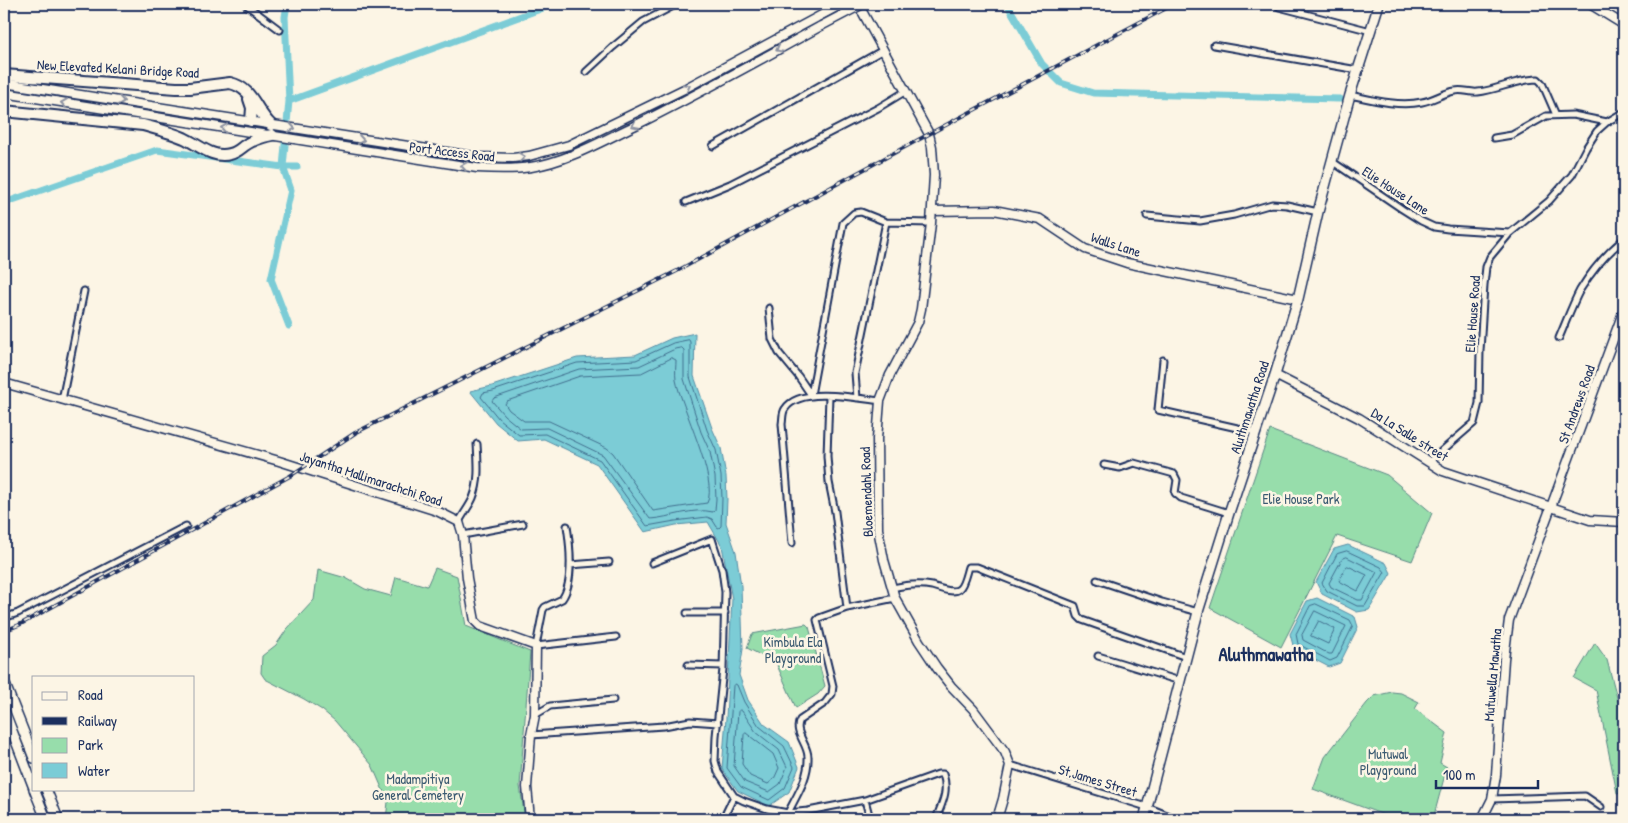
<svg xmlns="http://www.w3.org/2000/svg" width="1628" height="823" font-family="'Patrick Hand',sans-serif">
  <rect width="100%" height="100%" fill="#fcf5e5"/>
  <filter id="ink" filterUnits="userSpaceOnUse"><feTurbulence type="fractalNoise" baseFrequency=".02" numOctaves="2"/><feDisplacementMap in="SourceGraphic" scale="10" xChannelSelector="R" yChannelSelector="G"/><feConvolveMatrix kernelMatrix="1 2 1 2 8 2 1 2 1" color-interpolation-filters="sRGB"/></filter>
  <g filter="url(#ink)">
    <path fill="#97ddab" stroke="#598684" d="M1270,430L1387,475L1432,513L1412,561L1337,536L1281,647L1210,608Z
      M435,568L457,576L466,626L530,652L520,786L525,819H386L388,802L372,765L335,721L322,710L304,699L265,679L261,673L262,656L276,645L287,629L314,600L318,570L346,578L365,589L391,596L396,577L427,586Z
      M806,624L809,627L825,686L818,694L796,708L776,663L747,648L752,634Z
      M1595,643L1607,660L1624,724V795L1617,793L1596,690L1574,678Z
      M1392,692L1401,693L1419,702L1415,709L1447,733L1440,763L1447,767L1433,819H1395L1313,789L1325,757L1367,703L1374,696Z"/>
    <path fill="#7bccd6" stroke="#558da6" d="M695,333L694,376L712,428L721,448L726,476L727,499L726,523L736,552L741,586L743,649L739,675L748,700L764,724L789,742L799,767L789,792L769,806L738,791L722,769L726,718L732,599L722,546L708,522L676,525L645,532L597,464L544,439L518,441L496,423L470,391L492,386L577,358L635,355L672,338Z
      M1348,545L1386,563L1391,573L1369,610L1357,612L1322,594L1316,582L1334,549Z
      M1317,598L1355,617L1358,627L1340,663L1329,667L1294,649L1290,634L1307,601Z"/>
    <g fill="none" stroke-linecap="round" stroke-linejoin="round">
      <path stroke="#416e8e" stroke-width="1" d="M689,340L690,342V377L707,430L716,450L721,476L722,499L721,526L719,528L717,527L712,519L707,517L675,521L647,526L600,460L545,434L519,435L499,419L481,397L483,393L493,391L577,363L636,360L673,343Z
        M682,348L684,350V379L701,432L710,452L715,477L716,499L715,510L713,512C693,507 670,518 650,519L603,455L547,428L521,429L504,415L492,401L494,398L579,369L639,366L675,349Z
        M672,358L676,360C676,366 675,373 676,380C681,406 719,481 707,503L653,511L613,453L607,448L549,421H524L509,410L505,404L507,401L580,376L641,373Z
        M1347,551L1381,567L1385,572L1365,606H1357L1327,591L1322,583L1337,554Z
        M1347,557L1377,572L1362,600H1358L1331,587L1329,583L1342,559Z
        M1348,566L1367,575L1358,591L1339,581L1346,567Z
        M1316,604L1350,620L1353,626L1337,658L1330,661L1298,644L1296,634L1310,606Z
        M1315,611L1346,626L1332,654H1329L1303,640L1302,635Z
        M1319,621L1335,629L1328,644L1311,636Z
        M735,684L737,685L744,702L759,726L784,746L794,767L785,788L769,800L741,787L727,768L733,686Z
        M740,710L742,711L756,732L779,750L787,767L780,784L769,792L745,782L734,766L738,712Z
        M746,733L773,754L779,768L774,779L768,784L750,776L742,764L744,735Z"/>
      <path stroke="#7bccd6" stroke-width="7" d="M287,4L285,17L289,101L554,4
        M1007,4L1042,64L1061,83L1093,93L1340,99
        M4,203L157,150L283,167H297
        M289,326L271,279L291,190L283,167L289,101"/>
      <defs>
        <path id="street" d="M245,4L280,30
          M1279,7L1371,31
          M1214,45L1358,70
          M586,72L613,47L643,22L677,4
          M1350,95C1373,100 1399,107 1422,102C1434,100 1445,92 1455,91C1463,89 1470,93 1478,92C1498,90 1517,79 1538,79L1542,83L1556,115
          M1494,138L1512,135L1546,116L1573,115L1607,122
          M713,146L883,50
          M1333,162L1402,209L1421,221L1434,227L1448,229L1510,233
          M686,202L730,184L878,108L906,91
          M1147,216L1200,221L1234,215L1272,204L1287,205L1318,212
          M769,308L772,339L779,353L798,376L811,395
          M1559,338C1566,322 1572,305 1580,290C1591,272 1608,252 1624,239
          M1163,360L1158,410L1255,432
          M811,395L843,223L854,213L861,212L886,222
          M829,396L827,456L829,482L835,512L847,608
          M857,398L855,373L886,222L931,223
          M62,400L84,291
          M1429,462L1474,423L1479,403L1480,351L1484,285L1486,267L1490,257L1510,233L1549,201L1572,175L1586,148L1597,131L1607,122L1624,112
          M1104,465L1120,468L1134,463L1174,474L1177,480L1175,493L1181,498L1229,513
          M459,522C463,514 469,507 473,498C480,481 478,462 477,444
          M567,526C570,545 574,583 562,599L545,607L543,610L536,646L616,637
          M463,535L523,524
          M792,543L782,424C783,419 782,413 785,409C799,386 857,398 880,401
          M652,563L712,539L722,570L725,592L723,669L716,736L715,761L718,772L734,796L744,801L767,809L788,813L808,811L865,800L938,774H943C949,792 942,803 936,819
          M570,565L609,562
          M1097,580L1162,602L1198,612
          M892,588C905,585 918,583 932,586C939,588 953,594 959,589C964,585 966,573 968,567H977L1075,606L1078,616L1082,620L1186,657
          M687,613H725
          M4,618L18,613L186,526
          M1098,656L1180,681
          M688,665L723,666
          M535,715L550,706L613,700
          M531,735L664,726L690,721L718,723
          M1010,765L1147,807L1177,819
          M1492,799L1585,796L1601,807
          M865,800L870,819
          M723,819L734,796
          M785,819C794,799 809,780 808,757C808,744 793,732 800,720L825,703L832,694L833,686L817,620L819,618L847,608L895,598"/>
        <path id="secondary" d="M856,4L863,13L929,134L932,147L934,175L931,223L921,309L918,322L890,375L880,401L877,439L878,529L884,560L895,598L919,641L937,668L951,686L973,709L1005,752L1010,765L1003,799L997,819
          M1590,4L1624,25
          M4,83L479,157L513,158L529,156L569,145L684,89L842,4
          M4,93L477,168C495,169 513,170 531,167C568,161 602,141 636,125C699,94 760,60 821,26
          M932,211L994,210L1040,219L1085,249L1127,263L1298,299
          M1275,375L1359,418L1443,471L1590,520L1624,522
          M4,383L279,461L437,511L459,522L463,535L467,578L475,621L480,626L536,646L535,715L531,735L527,787L530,819
          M1482,819L1492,799L1496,775L1504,659L1509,620L1624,310"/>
        <path id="primary" d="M4,682L34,758
          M4,710L34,788
          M34,789L46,819
          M46,789L58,819
          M1144,819L1198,612L1229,513L1275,375L1298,299L1318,212L1350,95L1379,4"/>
        <path id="highway" d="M4,75L176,88H190L230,83C253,88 255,110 271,125
          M249,99L252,108L251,121
          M4,111L143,125C157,129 170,132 184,138C199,145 213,159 230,154C236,153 239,150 244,146C252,140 262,137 272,135"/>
      </defs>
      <use href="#street" stroke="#1b2f5e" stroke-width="9"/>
      <use href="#secondary" stroke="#1b2f5e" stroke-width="11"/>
      <use href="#primary" stroke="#1b2f5e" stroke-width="12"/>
      <use href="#highway" stroke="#1b2f5e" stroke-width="14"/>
      <use href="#street" stroke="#fcf5e5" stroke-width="5"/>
      <use href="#secondary" stroke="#fcf5e5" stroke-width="8"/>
      <use href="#primary" stroke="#fcf5e5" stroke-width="9"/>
      <use href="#highway" stroke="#fcf5e5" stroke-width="10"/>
      <defs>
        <path id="rail" d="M4,631L19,625L290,476L355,433L677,271L929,134L1174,4"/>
      </defs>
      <use href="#rail" stroke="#1b2f5e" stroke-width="4"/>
      <use href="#rail" stroke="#fcf5e5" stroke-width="2" stroke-dasharray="5.5" stroke-linecap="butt"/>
      <defs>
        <path id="secondary-bridge" d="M821,26L863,4"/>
      </defs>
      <use href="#secondary-bridge" stroke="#1b2f5e" stroke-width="11" stroke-linecap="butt"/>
      <use href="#secondary-bridge" stroke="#fcf5e5" stroke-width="8"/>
    </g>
    <defs><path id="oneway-chevron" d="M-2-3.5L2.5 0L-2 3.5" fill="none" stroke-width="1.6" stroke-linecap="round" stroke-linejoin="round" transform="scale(1.25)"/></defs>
    <g stroke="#8c92a2">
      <use href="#oneway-chevron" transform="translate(779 49) rotate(151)"/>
      <use href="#oneway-chevron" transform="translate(687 87) rotate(-28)"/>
      <use href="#oneway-chevron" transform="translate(121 101) rotate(9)"/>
      <use href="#oneway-chevron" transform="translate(64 103) rotate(-171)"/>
      <use href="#oneway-chevron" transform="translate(635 125) rotate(154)"/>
      <use href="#oneway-chevron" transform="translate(224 128) rotate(-171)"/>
      <use href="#oneway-chevron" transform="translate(292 128) rotate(10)"/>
      <use href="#oneway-chevron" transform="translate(361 140) rotate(9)"/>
      <use href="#oneway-chevron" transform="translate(522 157) rotate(-7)"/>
      <use href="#oneway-chevron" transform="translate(464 166) rotate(-171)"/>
    </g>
  </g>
  <g text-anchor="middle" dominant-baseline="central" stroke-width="5" stroke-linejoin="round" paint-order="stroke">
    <g font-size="14" fill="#1b2f5e" stroke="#fcf5e5">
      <text transform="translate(118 68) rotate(3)">New Elevated Kelani Bridge Road</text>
      <text transform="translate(452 151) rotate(7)">Port Access Road</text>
      <text transform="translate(1396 190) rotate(33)">Elie House Lane</text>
      <text transform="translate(1116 244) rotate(18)">Walls Lane</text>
      <text transform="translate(1472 314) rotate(-86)">Elie House Road</text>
      <text transform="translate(1576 404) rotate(-70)">St Andrews Road</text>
      <text transform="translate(1249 407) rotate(-72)">Aluthmawatha Road</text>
      <text transform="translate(1410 434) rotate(32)">Da La Salle street</text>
      <text transform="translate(371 478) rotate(18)">Jayantha Mallimarachchi Road</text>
      <text transform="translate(866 492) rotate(-92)">Bloemendahl Road</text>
      <text transform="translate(1492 675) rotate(-85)">Mutuwella Mawatha</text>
      <text transform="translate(1098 780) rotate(17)">St.James Street</text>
    </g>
    <g font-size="14" fill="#3a5a71" stroke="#fcf5e5">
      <text x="1301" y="498">Elie House Park</text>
      <text x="793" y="641">Kimbula Ela<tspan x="793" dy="16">Playground</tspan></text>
      <text x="1388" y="753">Mutuwal<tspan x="1388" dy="16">Playground</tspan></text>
      <text x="418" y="778">Madampitiya<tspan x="418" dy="16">General Cemetery</tspan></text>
    </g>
    <g font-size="19" font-weight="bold" fill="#1b2f5e" stroke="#fcf5e5">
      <text x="1266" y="654">Aluthmawatha</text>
    </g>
  </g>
  <rect width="1628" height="823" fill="none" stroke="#fcf5e5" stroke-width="20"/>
  <rect x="10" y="10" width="1608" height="803" fill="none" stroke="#1b2f5e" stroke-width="2" filter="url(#ink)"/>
  <rect x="32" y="676" width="162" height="115" fill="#fcf5e5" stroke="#a2a6af"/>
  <rect x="42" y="692" width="25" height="8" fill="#fcf5e5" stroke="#a2a6af"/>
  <text x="78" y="700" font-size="15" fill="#1b2f5e">Road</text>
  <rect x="42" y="717" width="25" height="8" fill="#1b2f5e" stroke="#a2a6af"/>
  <text x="78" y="726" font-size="15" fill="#1b2f5e">Railway</text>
  <rect x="42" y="738" width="25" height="15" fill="#97ddab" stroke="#a2a6af"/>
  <text x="78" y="750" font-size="15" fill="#1b2f5e">Park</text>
  <rect x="42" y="763" width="25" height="15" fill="#7bccd6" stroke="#a2a6af"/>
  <text x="78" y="776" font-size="15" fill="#1b2f5e">Water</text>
  <path d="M1436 780v8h102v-8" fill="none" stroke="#1b2f5e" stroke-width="2.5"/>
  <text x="1443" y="780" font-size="15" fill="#1b2f5e" stroke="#fcf5e5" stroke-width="4" paint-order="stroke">100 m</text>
</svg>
